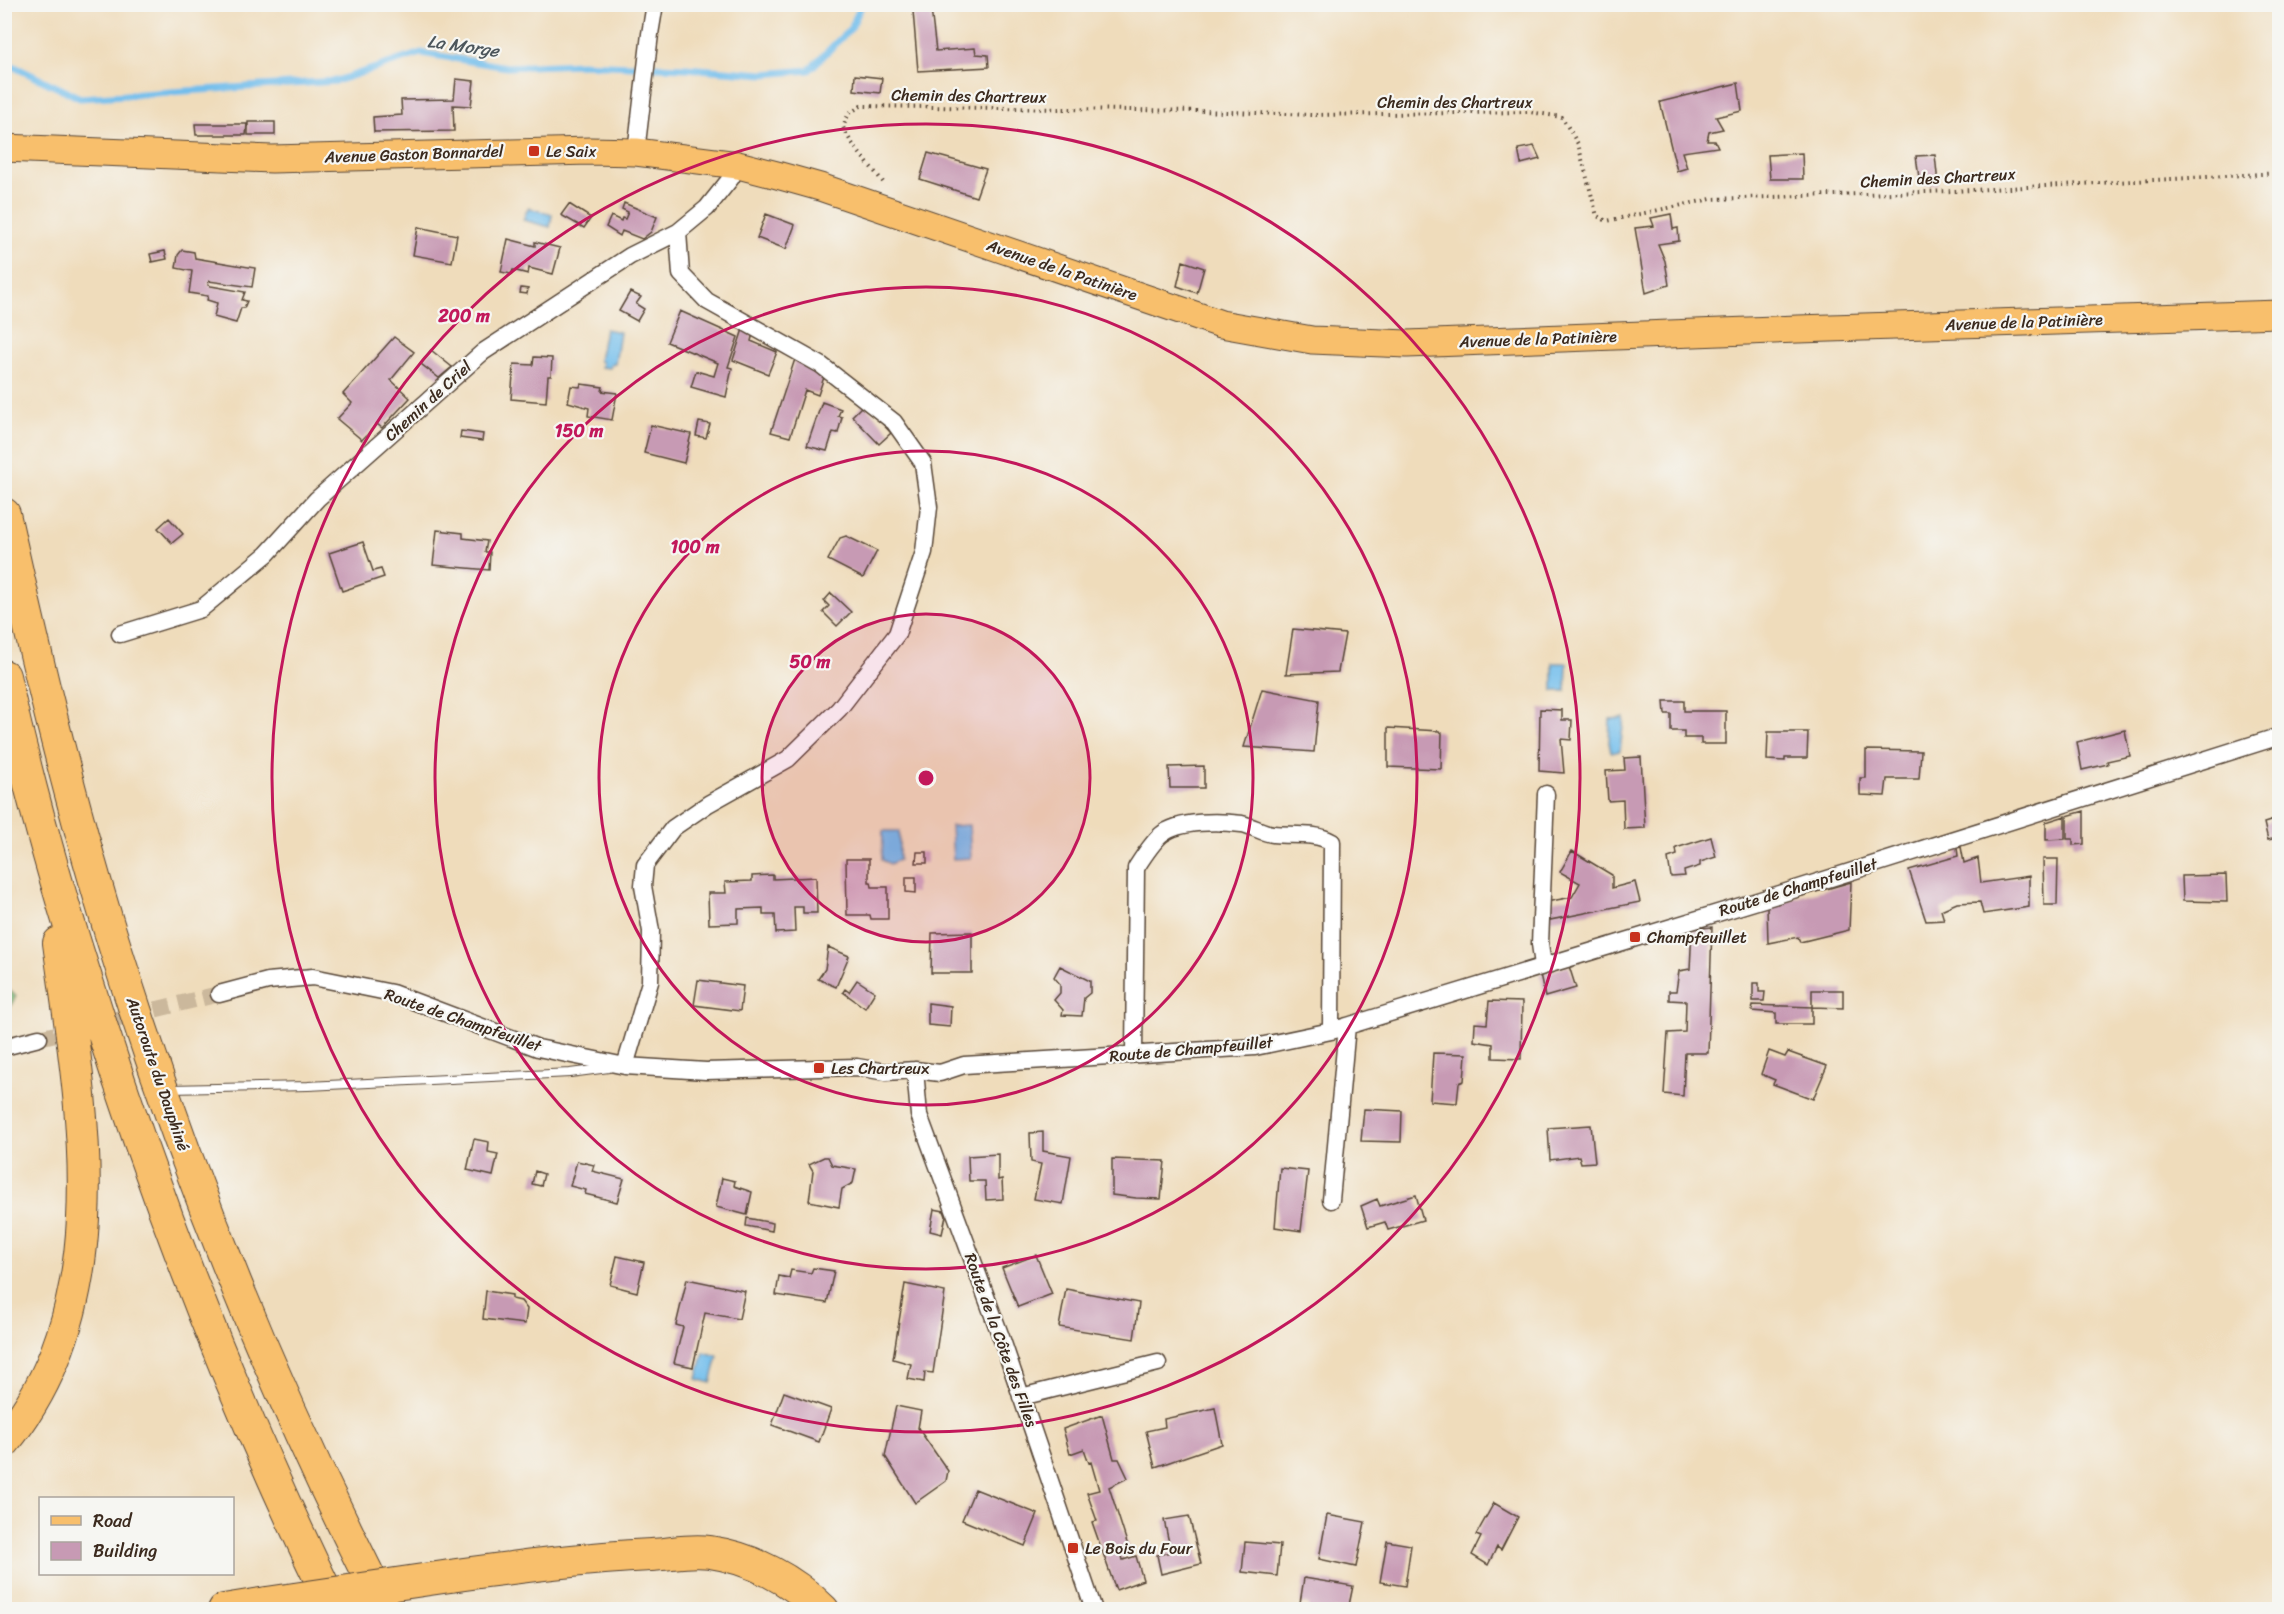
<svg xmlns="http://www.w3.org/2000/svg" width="2284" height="1614" font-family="Sriracha,sans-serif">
  <rect width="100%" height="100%" fill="#f6f6f2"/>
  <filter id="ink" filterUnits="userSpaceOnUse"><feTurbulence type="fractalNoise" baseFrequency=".0167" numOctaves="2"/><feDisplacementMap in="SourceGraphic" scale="12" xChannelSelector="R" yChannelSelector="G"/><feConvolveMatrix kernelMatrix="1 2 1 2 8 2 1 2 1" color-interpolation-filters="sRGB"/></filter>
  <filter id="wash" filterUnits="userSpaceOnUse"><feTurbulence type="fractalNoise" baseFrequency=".008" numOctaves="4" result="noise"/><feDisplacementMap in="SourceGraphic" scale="24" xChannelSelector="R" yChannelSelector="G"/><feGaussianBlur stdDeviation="1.35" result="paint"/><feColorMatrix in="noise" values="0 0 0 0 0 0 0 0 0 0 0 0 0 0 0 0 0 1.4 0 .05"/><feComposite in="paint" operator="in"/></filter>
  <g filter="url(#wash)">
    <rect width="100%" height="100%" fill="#efdcbb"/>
    <path fill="#7cb97a" stroke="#5c724c" stroke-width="1.5" d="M5,987L16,996L5,1016Z"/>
    <path fill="#72beec" stroke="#567485" stroke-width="1.5" d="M528,208L552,214L550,227L523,220Z
      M605,329L620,332L615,364H611L610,368L601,367L602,362L599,361Z
      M1553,663H1567L1566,691H1553Z
      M1624,718L1620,751L1611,753L1609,742L1610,719Z
      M969,825L971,858L953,859L951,826Z
      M883,831H899V860L890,864L882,860Z
      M704,1352L718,1356L711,1383L697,1379Z"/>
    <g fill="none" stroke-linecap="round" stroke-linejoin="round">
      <path stroke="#72beec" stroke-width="7" d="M4,62L80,98L336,81L421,53L507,67L580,64L685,68L764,74L809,70L851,28L862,4"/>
    </g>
    <g id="blocks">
      <path fill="#c79ab4" d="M931,9L936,51L975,48L976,54L988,55L989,67L918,71L913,11Z
        M855,75L882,78L880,93L854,90Z
        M456,79L474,81L471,106L453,105L454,131L374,132L373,117L402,115L401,100L454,99Z
        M1738,83L1742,111L1716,117L1723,129L1709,132L1707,141H1715L1718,147L1682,152L1687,168L1677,171L1660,102Z
        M248,122H275V135H248Z
        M195,124H247L246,135H196Z
        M1534,146L1540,159L1521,164L1518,149Z
        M928,153L986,169L976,197L920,179Z
        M1802,153L1803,179H1770L1768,155Z
        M1935,155L1938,184L1920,185L1916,156Z
        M624,203L657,217L651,232L642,239L622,231L620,236L606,227L611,216L621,221L622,218L625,219L628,212L622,209Z
        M569,204L591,218L584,228L561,215Z
        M766,214L795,225L786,249L757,238Z
        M1671,214L1673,229L1678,228L1679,241L1658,244L1665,261L1669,285L1646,293L1635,228L1654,226L1651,218Z
        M418,227L457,235L452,262L413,255Z
        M508,239L535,246V242L560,248L553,274L529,268L528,274L513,270L511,274L501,272Z
        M182,250L194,252L195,258L255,268L252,287L209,281L208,285L211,286L245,292L242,300L247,301L244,308H241L236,323L214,317L217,303L207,300L208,296L189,293L192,271L176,268L178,255Z
        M165,251L167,259L152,262L150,254Z
        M1183,261L1204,268L1197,293L1177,286Z
        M521,288L528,289L527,294L520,293Z
        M630,292L641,297L636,304L644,309L637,321L619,311Z
        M680,311L738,337L728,367L732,368L726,397L691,387L696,371L714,376L718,363L667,342Z
        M743,329L753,333L751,341L777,352L768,374L733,360Z
        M394,337L414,352L391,380L410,398L382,428L377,424L362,440L337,419L352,403L343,394Z
        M431,350L452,367L439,378L421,364Z
        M534,357L552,358L551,376H548L546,402L511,399L514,364L533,365Z
        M795,359L825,374L818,395L805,390L790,437L771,432Z
        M581,384L603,387L602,391L617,393L612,420L588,416L589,408L568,402L571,386L580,387Z
        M822,402L841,409L838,416L842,417L838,433L833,432L827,451L807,446Z
        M864,404L891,433L879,444L852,416Z
        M699,422L710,424L706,438L696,436Z
        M651,425L691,434L684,463L644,453Z
        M461,431L483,434L482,441L460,438Z
        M169,518L183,534L172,543L158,528Z
        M437,530L463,533V538L487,541L485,552H490L489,570L433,565Z
        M846,536L877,551L863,578L828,560L840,538Z
        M363,542L373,571L381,569L384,577L342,591L329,553Z
        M831,593L851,612L837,626L823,612L829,606L824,601Z
        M1293,629L1345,634L1338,672L1286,674Z
        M1262,689L1319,700L1314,752L1244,747Z
        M1664,701H1684V711H1726V744H1701V738H1684V731H1671V714H1665Z
        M1540,709L1562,710V720H1572L1571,740L1561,739L1564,773L1539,771Z
        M1388,728L1439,731L1442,733L1441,769L1388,767Z
        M2125,730L2130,756L2107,761L2108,764L2082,770L2077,742Z
        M1768,732H1808L1807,758H1785V761L1767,760Z
        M1866,750L1921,751L1919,779H1887L1885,796L1860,795V778H1866Z
        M1641,757L1645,828L1624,829L1623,800L1608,801L1606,771L1625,770L1624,758Z
        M1204,766V788H1170L1169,767Z
        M2084,811V844L2073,845V839H2067V816Z
        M2065,816V839L2046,840V822Z
        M2280,818V837L2268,840L2264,823Z
        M1711,837L1716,857L1700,862V866L1684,871L1685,876L1671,877L1668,858L1677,855L1676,848Z
        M1961,847L1964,863L1978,858L1981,883L2029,876V907L1983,914L1980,902L1957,903L1941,910L1944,920L1926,921L1909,870L1958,856L1957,848Z
        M1572,851L1612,875V888L1635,882L1640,902L1550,920L1546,902L1572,897L1580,883L1560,872Z
        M917,852H927V863H916Z
        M846,859H869V882H871L872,887H888V919H871L870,915H847Z
        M2043,859H2058L2057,905H2044Z
        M773,875V879L816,877L817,913H803V907H794L795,932L776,933L775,915H763V908L738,909V923L709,924L708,893H726L725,882L752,881V876Z
        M2226,875L2227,902L2183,901L2182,876Z
        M906,877H916V893L906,892Z
        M1851,882L1849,930L1800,942L1798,937L1768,943L1767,906Z
        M1712,927L1708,1053H1685L1683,1096L1664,1094L1668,1033L1685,1032L1686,1001L1669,1000V991H1676L1679,971L1690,969L1692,929Z
        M972,932V973H931L932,933Z
        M828,947L849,956L836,987L818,979L825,969Z
        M1060,966L1090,981V993L1084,998L1082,1016L1062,1015L1063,1010L1054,1000L1060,993V984L1054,977Z
        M1569,966L1576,988L1545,997L1540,974Z
        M698,980L743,986L740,1011L694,1005Z
        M857,980L875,992L865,1008L843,992L845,989L849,992Z
        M1753,983H1759V992H1765L1764,1001H1753Z
        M1812,990H1843V1008L1812,1007V1024H1776V1013L1752,1011L1753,1005L1812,1007Z
        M1489,1001L1522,1002L1521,1059L1493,1058V1044L1474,1041L1475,1023L1487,1024Z
        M928,1003L951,1006L950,1027L928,1025Z
        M1769,1051L1785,1057L1788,1052L1827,1066L1813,1099L1773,1084L1775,1080L1761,1074Z
        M1433,1053L1466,1054L1464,1081L1459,1083L1457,1103L1430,1101Z
        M1364,1109L1402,1111L1401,1142L1361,1141Z
        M1591,1125L1595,1162L1581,1163L1579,1156L1550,1160L1548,1128Z
        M1043,1132V1151L1071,1156L1063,1204L1034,1199L1041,1164L1031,1162L1030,1133Z
        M474,1139L489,1142L488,1152L498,1154L493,1176L467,1170Z
        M998,1154V1180L1002,1179L1003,1199L986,1200L985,1181H969L968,1156Z
        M824,1157H828L832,1165L856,1169L853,1183L842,1189L839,1207L809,1201L813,1171L809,1164Z
        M1112,1159L1165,1161L1161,1199L1136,1198L1112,1195Z
        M577,1161L594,1165L592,1171L624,1179L617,1202L585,1194L586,1190L570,1186Z
        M1280,1168L1308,1171L1301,1231L1275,1227Z
        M535,1171L544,1174L541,1186L532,1184Z
        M722,1178L735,1181L734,1186L752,1192L747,1215L716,1207Z
        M1416,1195L1423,1220L1388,1230L1385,1222L1368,1227L1361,1206L1377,1199L1380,1206Z
        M934,1209L944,1211L946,1216L942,1234L930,1231Z
        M747,1218L773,1223L772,1231L746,1226Z
        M1036,1255L1052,1294L1018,1307L1002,1268Z
        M617,1256L644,1262L637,1292L610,1285Z
        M813,1268L834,1271L827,1303L776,1295L779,1276L789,1278L791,1270L811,1273Z
        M687,1279L745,1291L739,1319L705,1313L693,1367L674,1363L683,1327L676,1325Z
        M905,1284L945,1292L933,1373L925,1372L924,1382L908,1379L911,1364L893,1359Z
        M1066,1289L1139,1303L1134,1339L1059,1327Z
        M486,1291L512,1295V1299L521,1301L527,1309L525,1324L483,1319Z
        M784,1392L831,1409L819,1442L772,1425Z
        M896,1406L921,1411L918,1428L948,1471L946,1481L915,1503L885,1456Z
        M1215,1408L1222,1444L1155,1467L1146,1431L1165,1427L1164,1419Z
        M1102,1415L1114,1459H1119L1128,1478L1109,1487L1129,1549L1121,1552L1123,1560L1136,1556L1143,1580L1116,1590L1092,1522L1097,1521L1087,1493L1099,1490L1091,1462L1089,1463L1084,1449L1070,1454L1063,1429Z
        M975,1489L1038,1514L1025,1546L962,1520Z
        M1494,1503L1518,1517L1501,1550L1497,1547L1488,1565L1472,1555L1481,1537L1476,1535Z
        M1327,1515L1365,1522L1356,1567L1319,1559Z
        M1189,1516L1201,1564L1161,1574L1157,1555L1171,1552L1164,1520Z
        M1387,1541L1411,1545L1405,1586L1380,1582Z
        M1245,1542L1280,1545L1277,1576L1242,1572Z
        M1304,1578L1353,1586L1348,1610H1308L1309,1605L1300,1603Z"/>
    </g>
  </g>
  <g filter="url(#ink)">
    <use href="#blocks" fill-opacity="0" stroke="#564536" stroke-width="1.5"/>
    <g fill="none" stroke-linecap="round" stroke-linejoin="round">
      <path stroke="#cbb89c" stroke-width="16" stroke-dasharray="16 8" stroke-linecap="butt" d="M39,1038L219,994"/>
      <defs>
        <path id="lane" d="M170,1089L308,1086L570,1073L609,1068"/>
        <path id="street" d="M636,152L650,34L655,4
          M120,634L201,609L267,554L317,499L483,352L630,256L678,232L707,208L731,178L738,165
          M1543,965L1540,944L1546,794
          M219,994L268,981L313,977L392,993L538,1048L625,1066L706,1071L857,1067L886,1072L915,1070L940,1073L964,1065L1255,1047L1331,1031L1780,894L2280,736
          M4,1047L39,1038
          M1134,1054L1136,868C1143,857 1151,844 1161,835C1179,820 1220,821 1242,824C1253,826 1262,833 1273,834C1292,836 1315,832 1332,842L1331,1031
          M625,1066L650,982L651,931L643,886L645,865L673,828L708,804L788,759L839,709L897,634L924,552L929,507L923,463L894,422L821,365L707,301L681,274L678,232
          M915,1070L919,1115L1001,1337L1094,1610
          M1331,1200L1347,1026
          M1021,1397L1158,1363"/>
        <path id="primary" d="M4,148L272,159L590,151L636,152L738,165L777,175L820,187L1221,324L1312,340L1407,344L1798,329L2280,314"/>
        <path id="highway" d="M4,514C36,658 70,803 114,944C185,1173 276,1396 386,1610
          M4,676C28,786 59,896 94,1003C159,1211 239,1414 335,1610
          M4,1442C120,1302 82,1108 59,943
          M450,1576C517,1567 583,1558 651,1555C671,1554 690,1549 710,1552C752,1558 793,1580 823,1610
          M224,1610L267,1603"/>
      </defs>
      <use href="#lane" stroke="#564536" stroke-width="10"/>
      <use href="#street" stroke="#564536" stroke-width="19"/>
      <use href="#primary" stroke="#564536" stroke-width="29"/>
      <use href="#highway" stroke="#564536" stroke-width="34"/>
      <path stroke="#564536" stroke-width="4" stroke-dasharray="1.5 4.5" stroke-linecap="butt" d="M883,182C870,165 851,146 843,127L849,113L861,106L1201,111L1312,115L1530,112L1562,117L1578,144L1597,216L1607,221L1711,199L1954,191L2280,173"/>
      <use href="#lane" stroke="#fff" stroke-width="8"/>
      <use href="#street" stroke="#fff" stroke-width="16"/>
      <use href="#primary" stroke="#f8bf6c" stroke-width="27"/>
      <use href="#highway" stroke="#f8bf6c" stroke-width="32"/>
      <defs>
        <path id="highway-bridge" d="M267,1603L450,1576"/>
      </defs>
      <use href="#highway-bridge" stroke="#564536" stroke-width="34" stroke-linecap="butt"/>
      <use href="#highway-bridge" stroke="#f8bf6c" stroke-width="32"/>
    </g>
  </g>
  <circle cx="926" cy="778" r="164" fill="#c2185b" fill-opacity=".12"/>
  <g fill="none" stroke="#c2185b" stroke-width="3">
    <circle cx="926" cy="778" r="164"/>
    <circle cx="926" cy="778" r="327"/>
    <circle cx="926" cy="778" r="491"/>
    <circle cx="926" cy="778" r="654"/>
  </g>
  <g fill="#c8321e" stroke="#f6f6f2" stroke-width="2">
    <rect x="528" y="145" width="12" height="12" rx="3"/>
    <rect x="1629" y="931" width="12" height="12" rx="3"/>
    <rect x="813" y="1062" width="12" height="12" rx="3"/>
    <rect x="1067" y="1542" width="12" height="12" rx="3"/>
  </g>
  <g text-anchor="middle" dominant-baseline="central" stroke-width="4.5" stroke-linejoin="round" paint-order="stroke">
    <g font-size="16" fill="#3b2a1e" stroke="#f6f6f2">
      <text transform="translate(969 96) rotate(1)">Chemin des Chartreux</text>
      <text x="1455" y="102">Chemin des Chartreux</text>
      <text transform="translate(414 154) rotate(-2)">Avenue Gaston Bonnardel</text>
      <text transform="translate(1938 178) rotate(-3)">Chemin des Chartreux</text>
      <text transform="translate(1062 270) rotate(19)">Avenue de la Patinière</text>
      <text transform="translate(2024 322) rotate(-2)">Avenue de la Patinière</text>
      <text transform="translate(1538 339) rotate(-2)">Avenue de la Patinière</text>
      <text transform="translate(428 401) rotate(-42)">Chemin de Criel</text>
      <text transform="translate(1798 887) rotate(-17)">Route de Champfeuillet</text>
      <text transform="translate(463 1020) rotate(19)">Route de Champfeuillet</text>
      <text transform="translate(1191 1049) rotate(-5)">Route de Champfeuillet</text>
      <text transform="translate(158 1074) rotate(71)">Autoroute du Dauphiné</text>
      <text transform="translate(1001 1340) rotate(70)">Route de la Côte des Filles</text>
    </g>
    <g font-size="16" fill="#3b2a1e" stroke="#f6f6f2" text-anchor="start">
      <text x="546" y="151">Le Saix</text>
      <text x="1647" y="937">Champfeuillet</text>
      <text x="831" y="1068">Les Chartreux</text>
      <text x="1085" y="1548">Le Bois du Four</text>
    </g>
    <g font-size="18" font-style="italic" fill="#4c565c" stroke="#f6f6f2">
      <text transform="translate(463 46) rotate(8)">La Morge</text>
    </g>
  </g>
  <circle cx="926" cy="778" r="9" fill="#c2185b" stroke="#f6f6f2" stroke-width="3"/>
  <g font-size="18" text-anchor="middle" font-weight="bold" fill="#c2185b" stroke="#f6f6f2" stroke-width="4.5" stroke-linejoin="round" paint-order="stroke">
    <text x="464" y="322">200 m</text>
    <text x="579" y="437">150 m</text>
    <text x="695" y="553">100 m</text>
    <text x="810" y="668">50 m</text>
  </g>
  <rect width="2284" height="1614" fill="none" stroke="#f6f6f2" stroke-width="24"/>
  <rect x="39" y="1497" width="195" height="78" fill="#f6f6f2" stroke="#aba49d" stroke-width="1.5"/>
  <rect x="51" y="1516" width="30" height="9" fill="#f8bf6c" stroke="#aba49d" stroke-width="1.5"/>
  <text x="93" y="1527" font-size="18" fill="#3b2a1e">Road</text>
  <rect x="51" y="1542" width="30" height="18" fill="#c79ab4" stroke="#aba49d" stroke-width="1.5"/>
  <text x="93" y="1557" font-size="18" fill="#3b2a1e">Building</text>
</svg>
